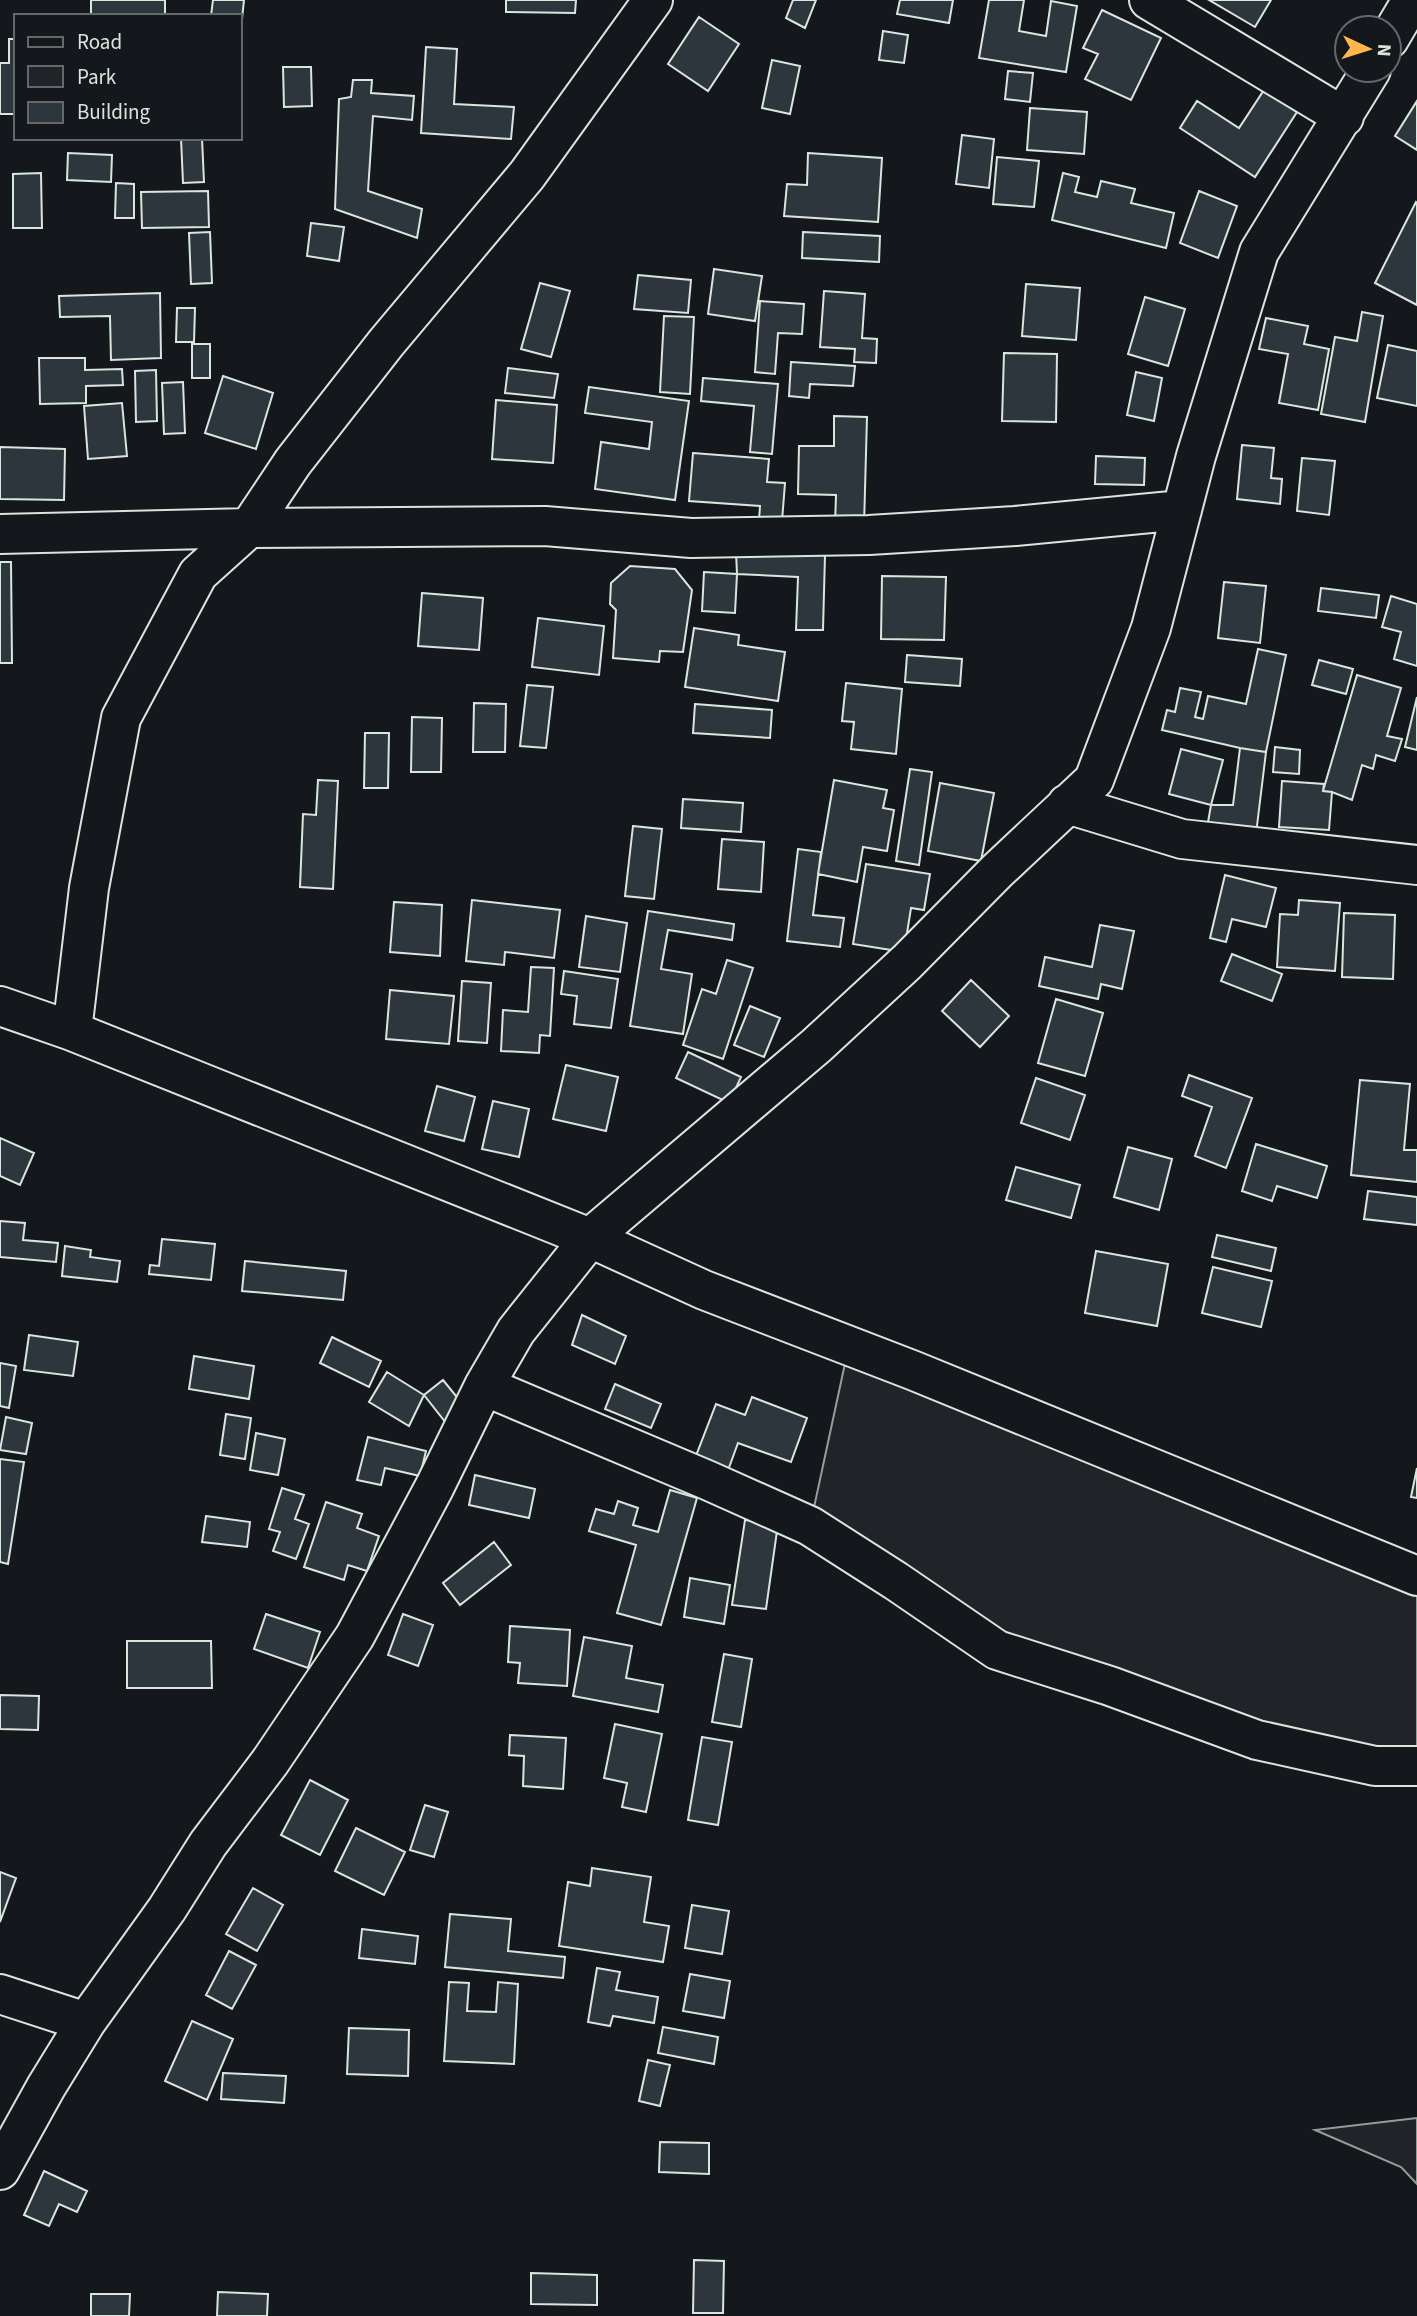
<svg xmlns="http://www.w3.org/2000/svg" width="1417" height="2316" font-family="'Source Sans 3',sans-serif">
  <rect width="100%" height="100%" fill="#14181c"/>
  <path fill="#202428" stroke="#939e99" stroke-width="2" d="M849,1345L1417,1576V1766L997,1650L810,1526Z
    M1417,2118V2184L1401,2167L1315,2130Z"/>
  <path fill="#2c363c" stroke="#d8e6dc" stroke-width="2" d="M91,0H165V16H91Z
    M213,0H244L240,38V16H211Z
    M506,0H576L575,13L506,12Z
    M793,0H816L805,28L786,18Z
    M900,0H953L949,23L897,14Z
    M989,0H1024L1019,31L1046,36L1051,1L1077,6L1066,72L979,58Z
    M1209,0H1271L1255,27Z
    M1102,10L1161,38L1131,100L1085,79L1098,54L1083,48Z
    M699,17L739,44L708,91L668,64Z
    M883,31L908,35L904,63L879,60Z
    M9,39H16V114H0V63H9Z
    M426,47L457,49L454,104L514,107L511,139L421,133Z
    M772,60L800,66L790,114L762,108Z
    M283,67H311L312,106L284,107Z
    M1008,71L1033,73L1030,102L1005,99Z
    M353,80H372L371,93L414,96L412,120L373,116L368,191L422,209L417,238L335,209L339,99L351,97Z
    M1264,90L1297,112L1255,177L1180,128L1197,101L1239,128Z
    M1417,101V150L1395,136Z
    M1030,108L1087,112L1084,154L1027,150Z
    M962,135L994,139L989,188L956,184Z
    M181,138H202L204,182L183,183Z
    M68,153L112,155L111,182L67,180Z
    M808,153L882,158L878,222L784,216L787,184L807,185Z
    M997,157L1039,161L1034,207L993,204Z
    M41,173L42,228H13V174Z
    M1063,173L1079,177L1075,192L1097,197L1101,181L1135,189L1131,203L1174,213L1166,248L1052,220Z
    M116,183L134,184V218H115Z
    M208,191L209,227L142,228L141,192Z
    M1199,191L1237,206L1218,258L1180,243Z
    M1416,202L1417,203V305L1375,283Z
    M311,223L344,227L339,261L307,256Z
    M210,232L212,283L191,284L189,233Z
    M803,232L880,236L879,262L802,258Z
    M714,269L762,276L755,321L708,314Z
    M638,275L691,280L688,313L634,309Z
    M540,283L570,291L551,357L521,349Z
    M1026,284L1080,288L1076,340L1022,336Z
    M824,291L865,294L862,338L877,339L876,363L854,362L855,349L820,347Z
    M160,293L161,358L111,360L110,316L60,317L59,296Z
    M1145,297L1185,309L1168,366L1128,354Z
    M760,301L804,304L802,334L778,333L775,374L755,372Z
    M177,308H195L194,342H176Z
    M1362,312L1383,316L1365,422L1321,414L1335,337L1357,341Z
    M664,316L694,317L690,394L660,392Z
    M1266,318L1308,326L1304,344L1329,349L1318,410L1279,403L1288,354L1259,349Z
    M192,344H210V378H192Z
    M1388,345L1417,351V406L1377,398Z
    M1004,353L1057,354L1056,422L1002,421Z
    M39,358H85V370L122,369L123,385L86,386V403L40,404Z
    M791,362L855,366L853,386L810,384L809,398L789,396Z
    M508,368L558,374L554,398L505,393Z
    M156,370L157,421L136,422L135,371Z
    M1136,372L1162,378L1154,421L1127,415Z
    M223,376L273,393L256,449L205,433Z
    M703,378L778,384L772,454L750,452L754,406L701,401Z
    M183,382L185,433L164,434L162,383Z
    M589,387L689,401L675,500L595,489L601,442L649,449L652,422L585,413Z
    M496,400L557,405L553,463L492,459Z
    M122,403L127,456L88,459L84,406Z
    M834,416L867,417L864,526L835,525L836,495L798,494L799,446H834Z
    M1242,445L1274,448L1271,478L1282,479L1280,504L1237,499Z
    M0,447L65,449L64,500L0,499Z
    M693,453L769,459L767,482L785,483L782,521L759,520L760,506L689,501Z
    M1096,456L1145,458L1144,485L1095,484Z
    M1302,458L1335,461L1329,515L1297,511Z
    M736,552L825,555L823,630H796L798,577L737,574Z
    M0,562H11L12,663H0Z
    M630,566L675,569L692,590L683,652L660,651L659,662L613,658L616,610L610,604L611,583Z
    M704,572L737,574L735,613L702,611Z
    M882,576L946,577L944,640L881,639Z
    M1224,582L1266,586L1260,643L1218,638Z
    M1321,588L1379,595L1376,618L1318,611Z
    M422,593L483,598L479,650L418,646Z
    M1391,596L1417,604V666L1394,659L1401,632L1382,627Z
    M538,618L604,626L599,675L532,667Z
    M694,628L739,635L738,645L785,652L778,701L685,687Z
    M1258,649L1286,655L1266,752L1240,748L1162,730L1167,710L1175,712L1180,688L1201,692L1195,717L1203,719L1208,696L1246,704Z
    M907,655L962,659L960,686L905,682Z
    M1319,660L1353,669L1346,694L1312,685Z
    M1357,675L1401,688L1387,736L1402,739L1395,761L1376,755L1373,769L1362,765L1352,800L1332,792L1323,791Z
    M846,683L902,689L896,754L851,749L854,722L842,721Z
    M527,685L553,687L546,748L520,746Z
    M1417,697V750L1405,747Z
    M474,703L506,704L505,752H473Z
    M695,704L772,710L770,738L693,733Z
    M412,717L442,718L441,772H411Z
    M365,733H389L388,788H364Z
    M1275,747L1300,750L1299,774L1273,772Z
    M1240,748L1266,752L1256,834L1207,828L1211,805H1233Z
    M1181,749L1223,760L1211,805L1169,794Z
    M910,769L932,772L919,865L896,861Z
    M318,780L338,781L333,889L300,887L303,814L316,815Z
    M834,780L887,790L883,808L894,810L887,851L863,847L857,882L818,874Z
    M1282,781L1324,784L1323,791L1332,792L1329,830L1279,827Z
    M940,783L994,793L981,861L928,851Z
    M683,799L743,803L741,832L681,828Z
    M633,826L662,829L654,899L625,896Z
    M722,839L764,842L761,892L718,889Z
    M798,849L821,852L813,915L844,918L840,947L787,941Z
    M866,864L930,874L924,910L911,908L904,952L853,944Z
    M1225,875L1276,888L1266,927L1232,919L1226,942L1210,938Z
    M472,900L560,910L554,958L505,952L504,965L466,961Z
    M1299,900L1340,903L1335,971L1277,967L1280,914L1298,915Z
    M394,902L442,905L440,956L390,952Z
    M648,911L734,924L732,940L668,930L661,969L692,974L683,1034L630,1026Z
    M1344,913L1395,915L1393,979L1342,977Z
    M586,916L627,923L620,972L579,967Z
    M1100,925L1134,931L1122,989L1101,984L1098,999L1039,986L1045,957L1092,967Z
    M1232,954L1282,974L1272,1001L1221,981Z
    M727,960L753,968L723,1059L683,1045L702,989L716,994Z
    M531,967L554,968L550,1036L540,1035L539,1053L501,1051L503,1010L528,1012Z
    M564,971L618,979L611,1028L574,1024L577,996L561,994Z
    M971,980L1009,1016L980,1047L942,1011Z
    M462,981L491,983L487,1043L458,1041Z
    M390,990L454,996L449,1044L386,1039Z
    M1056,999L1103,1013L1085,1076L1038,1063Z
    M750,1006L780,1018L764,1057L734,1045Z
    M688,1052L741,1077L729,1103L676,1078Z
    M566,1065L618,1077L606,1131L553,1119Z
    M1189,1075L1252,1098L1226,1168L1195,1156L1212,1107L1182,1096Z
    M1036,1078L1085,1095L1070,1140L1021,1123Z
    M1360,1080L1410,1084L1404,1150H1417V1182L1351,1175Z
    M437,1086L475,1097L464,1141L425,1131Z
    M493,1101L529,1109L519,1157L482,1149Z
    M0,1138L34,1153L20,1185L0,1176Z
    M1256,1144L1327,1166L1317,1198L1277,1186L1272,1201L1242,1191Z
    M1128,1147L1172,1159L1159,1210L1114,1197Z
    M1016,1167L1080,1185L1071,1218L1006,1200Z
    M1368,1191L1417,1197V1225L1364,1219Z
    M0,1221L25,1223L23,1240L58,1243L56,1262L0,1257Z
    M1217,1235L1276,1248L1271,1271L1212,1257Z
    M162,1239L215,1244L211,1280L149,1274L150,1265L159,1266Z
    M65,1246L91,1250L90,1257L120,1261L117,1282L62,1276Z
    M1096,1251L1168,1264L1157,1326L1085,1313Z
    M245,1261L346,1271L343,1300L242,1291Z
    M1213,1267L1272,1281L1261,1327L1202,1313Z
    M582,1315L626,1336L615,1364L572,1345Z
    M29,1335L78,1342L73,1376L24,1370Z
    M332,1337L381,1361L369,1387L320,1363Z
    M194,1356L254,1366L249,1399L189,1389Z
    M0,1363L16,1366L9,1408L0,1406Z
    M387,1372L424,1395L409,1426L369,1402Z
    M443,1380L465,1407L450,1428L424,1395Z
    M615,1384L661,1404L651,1428L605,1409Z
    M752,1397L807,1418L791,1462L738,1443L727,1473L694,1461L716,1404L745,1415Z
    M226,1414L251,1418L245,1459L220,1455Z
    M6,1417L32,1423L26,1454L0,1450Z
    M256,1433L285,1439L278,1475L250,1470Z
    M368,1437L426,1451L420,1476L385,1468L381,1485L357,1480Z
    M0,1459L24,1462L8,1564L0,1562Z
    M1417,1468V1498L1411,1497Z
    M475,1475L535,1489L529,1518L469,1505Z
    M282,1488L304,1495L295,1519L309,1524L296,1559L273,1551L280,1532L269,1529Z
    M670,1490L697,1498L661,1625L617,1613L636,1545L589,1531L596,1509L614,1514L618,1501L638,1508L633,1525L658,1532Z
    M326,1502L362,1514L357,1528L379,1536L367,1571L348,1565L344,1580L304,1567Z
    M206,1516L250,1522L247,1547L202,1542Z
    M745,1520L778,1524L766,1609L732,1605Z
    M494,1542L511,1565L460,1605L443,1583Z
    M690,1578L730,1585L724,1624L684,1617Z
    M266,1614L320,1632L308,1668L254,1649Z
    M403,1614L433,1625L418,1666L388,1655Z
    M510,1626L570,1630L567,1686L518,1683L520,1663L508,1662Z
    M584,1637L632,1646L626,1678L663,1685L658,1712L573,1696Z
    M127,1641H211L212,1688H127Z
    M724,1654L752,1659L741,1727L712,1722Z
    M0,1695L39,1696L38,1730L0,1729Z
    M615,1724L662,1734L646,1812L622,1807L627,1783L604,1778Z
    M510,1735L566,1738L563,1789L523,1786L524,1756L509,1755Z
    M702,1737L732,1742L718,1825L688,1820Z
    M310,1780L348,1800L320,1855L281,1835Z
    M425,1805L448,1812L434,1857L410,1850Z
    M356,1828L405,1852L384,1895L335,1871Z
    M592,1868L651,1877L644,1922L669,1926L663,1962L559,1946L568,1882L590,1886Z
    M0,1872L16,1878L0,1922Z
    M253,1888L283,1905L257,1951L226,1934Z
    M692,1905L729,1911L722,1954L685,1948Z
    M450,1914L511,1919L508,1951L565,1957L563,1978L445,1967Z
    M362,1929L418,1936L415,1964L359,1958Z
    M229,1951L256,1965L232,2009L206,1995Z
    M597,1968L620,1972L616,1990L658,1997L654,2023L613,2016L610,2026L588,2022Z
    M690,1974L730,1981L724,2018L683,2011Z
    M449,1982L469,1983L467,2011L496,2012L498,1982L518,1984L514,2064L444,2061Z
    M192,2021L233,2039L207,2100L165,2081Z
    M663,2027L718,2037L714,2064L658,2053Z
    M349,2028L409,2030L408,2076L347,2074Z
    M648,2060L670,2065L660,2106L639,2101Z
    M223,2073L286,2076L284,2103L221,2099Z
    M660,2142L709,2143V2174L659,2172Z
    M44,2171L87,2191L77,2212L59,2204L49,2226L24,2215Z
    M694,2260L724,2261L723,2313H693Z
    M531,2273L597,2275V2305L531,2304Z
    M218,2292L268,2294L267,2316H217Z
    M91,2294H130L129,2316H91Z"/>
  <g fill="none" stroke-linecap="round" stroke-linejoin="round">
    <defs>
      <path id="street" d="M1149,0L1344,117
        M1389,39L1412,0
        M0,534L249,528L545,526L691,538L869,535L1015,526L1182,510
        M1067,804L1182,839L1417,865
        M0,1006L72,1031L590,1238L704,1290L912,1370L1417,1576
        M72,1031L89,888L121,718L198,574L249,528L293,462L386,343L527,175L653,0
        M484,1386L707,1480L810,1526L896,1581L997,1650L1110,1686L1257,1740L1375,1766H1417
        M0,1994L86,2022
        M0,2170L46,2087L86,2022L167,1909L208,1844L270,1762L355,1636L435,1486L484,1386L516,1331L590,1238L816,1046L907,962L997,871L1094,780L1151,628L1196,456L1259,252L1371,70"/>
    </defs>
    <use href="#street" stroke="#d8e6dc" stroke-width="42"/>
    <use href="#street" stroke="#14181c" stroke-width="38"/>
  </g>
  <rect x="14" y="14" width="228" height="126" fill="#14181c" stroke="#626a69" stroke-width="2"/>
  <rect x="28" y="37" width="35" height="10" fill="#14181c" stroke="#626a69" stroke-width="2"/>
  <text x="77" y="49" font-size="21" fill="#d8e6dc">Road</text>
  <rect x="28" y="66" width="35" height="21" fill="#202428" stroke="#626a69" stroke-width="2"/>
  <text x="77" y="84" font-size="21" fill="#d8e6dc">Park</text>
  <rect x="28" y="102" width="35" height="21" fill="#2c363c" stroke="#626a69" stroke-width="2"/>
  <text x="77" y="119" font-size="21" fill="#d8e6dc">Building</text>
  <g transform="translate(1368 49) rotate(94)"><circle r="33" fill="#14181c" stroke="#626a69" stroke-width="2"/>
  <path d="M0-5L12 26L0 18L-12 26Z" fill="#ffb74d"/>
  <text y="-10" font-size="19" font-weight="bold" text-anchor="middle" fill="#d8e6dc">N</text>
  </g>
</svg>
